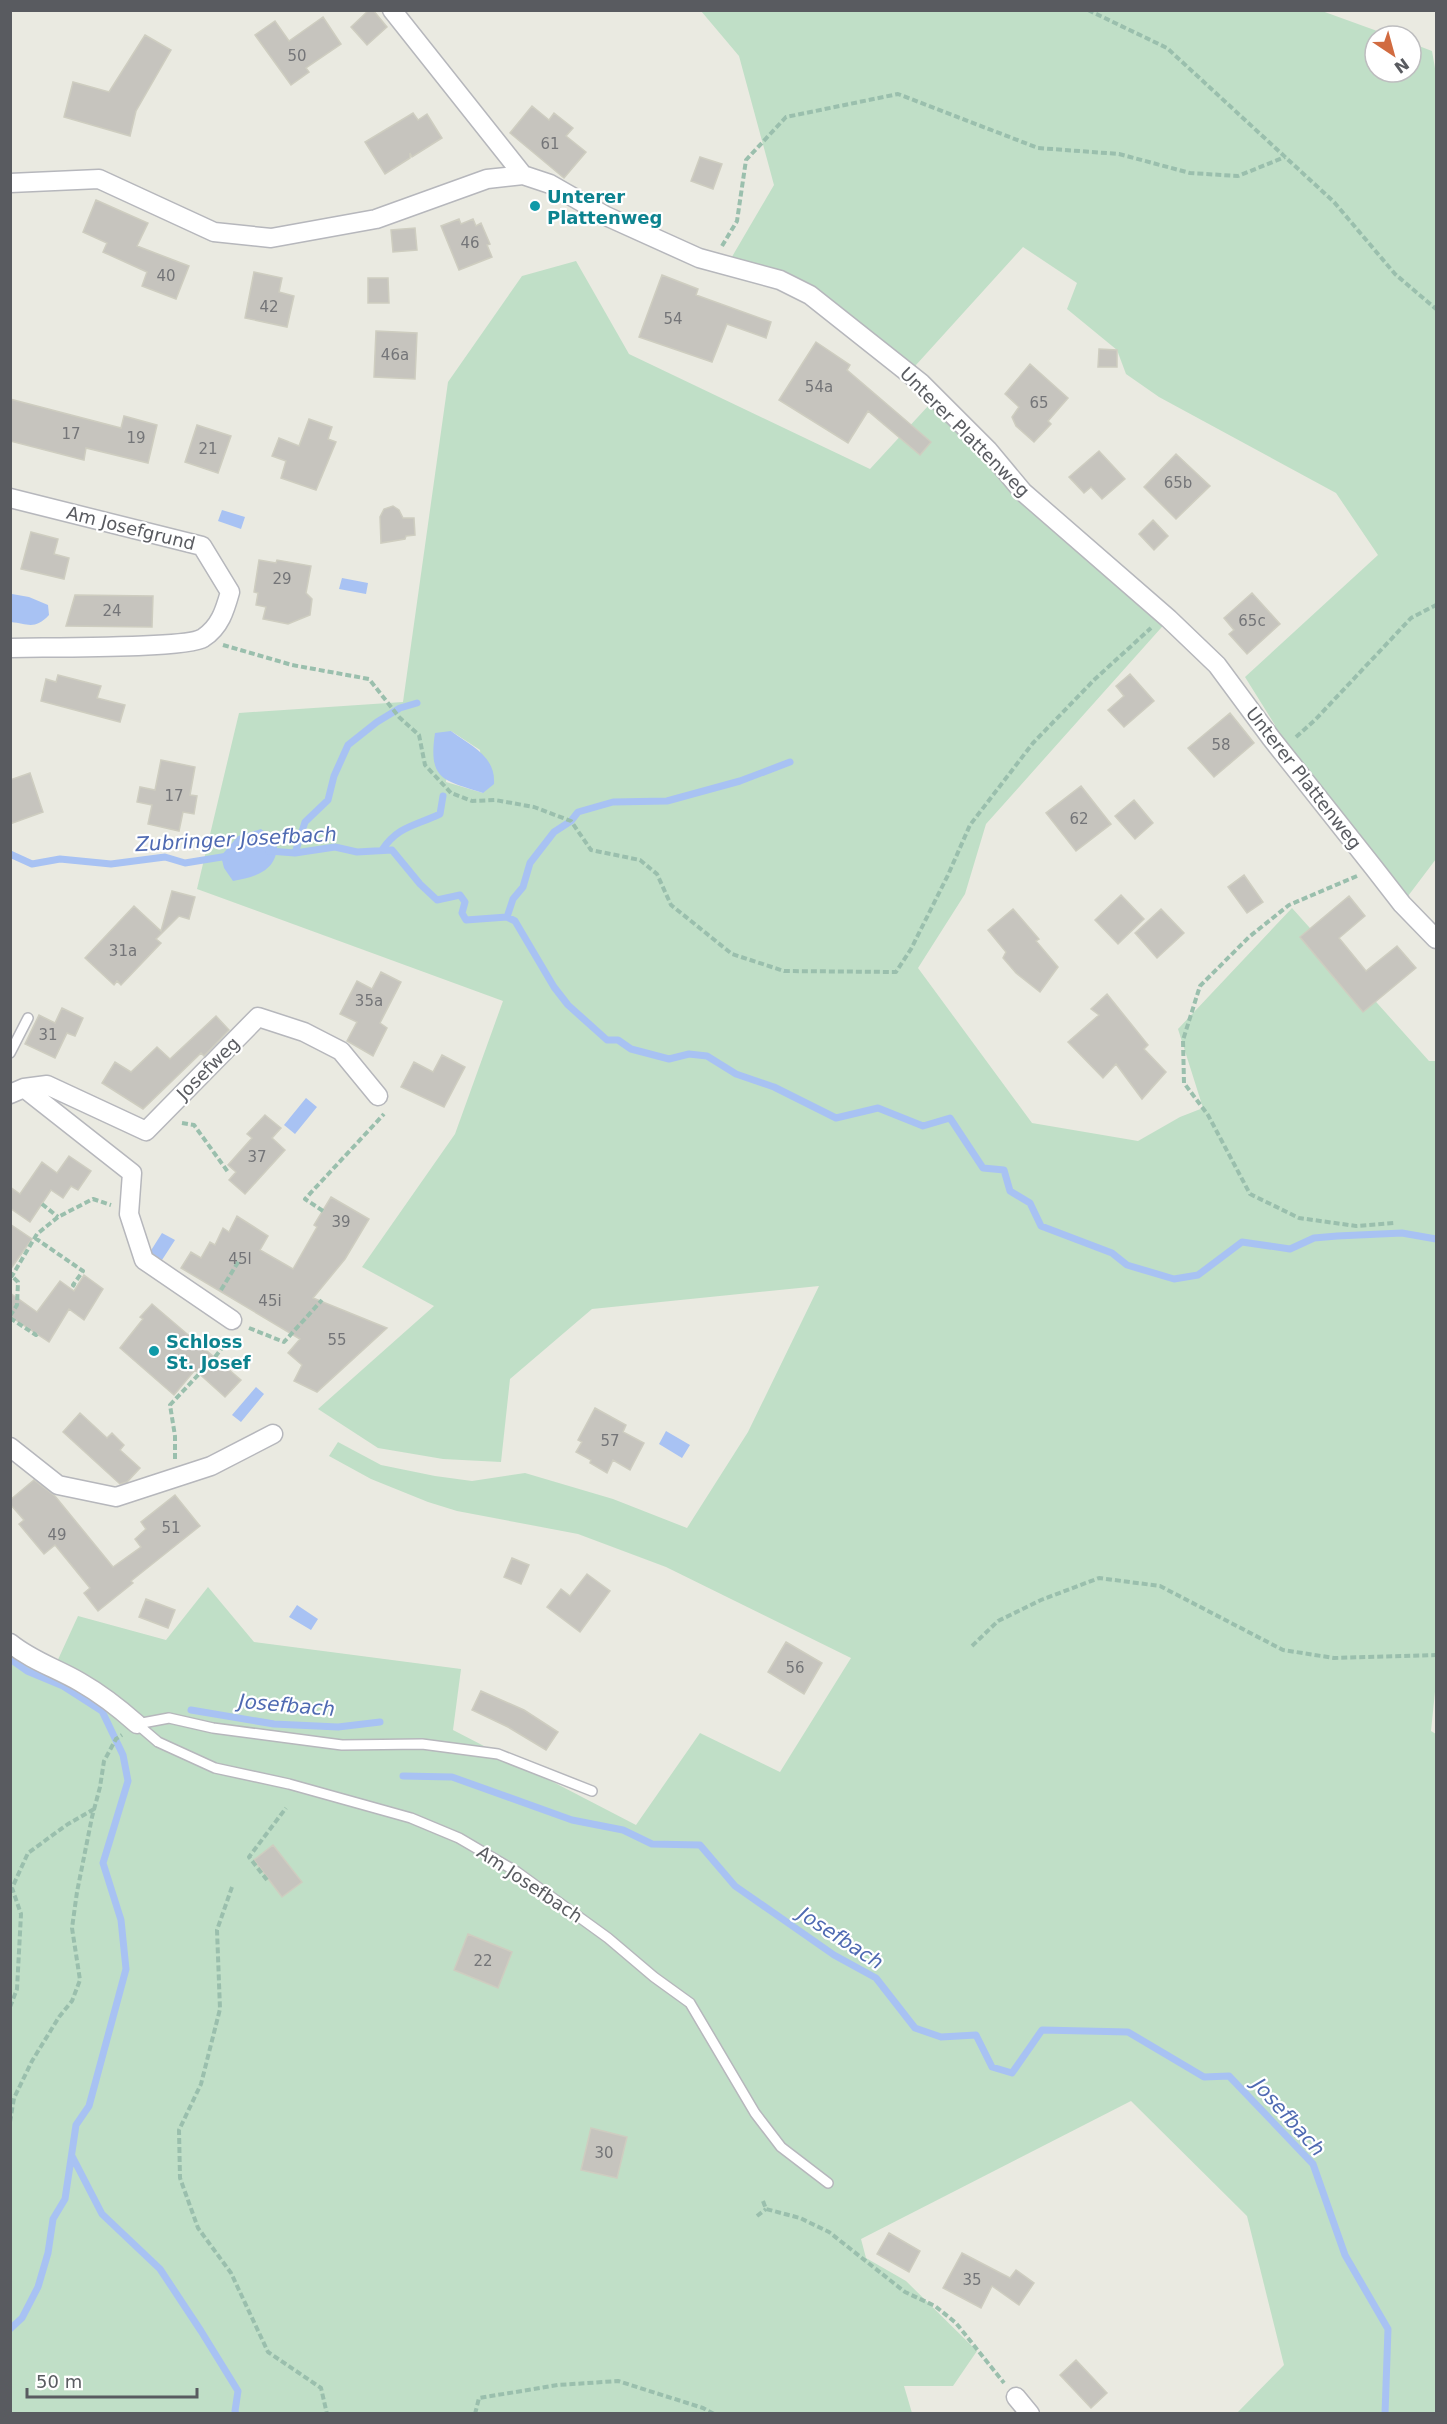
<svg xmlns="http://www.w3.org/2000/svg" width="1447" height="2424" font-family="'DejaVu Sans',sans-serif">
  <rect width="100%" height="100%" fill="#eaeae1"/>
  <path fill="#c0dfc7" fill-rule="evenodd" d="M701,11H1322L1391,36H1375V72H1411V43L1432,51L1436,74V859L1402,904L1271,738L1275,725L1245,677L1378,555L1336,493L1159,397L1126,374L1117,350L1067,309L1077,283L1023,247L916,365L914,377L1169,619L986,824L965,894L918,968L1032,1123L1138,1141L1180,1117L1203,1108L1178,1029L1292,908L1429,1061H1436V1682L1431,1731L1436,1734V2413H1237L1284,2365L1247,2216L1131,2101L861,2239L866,2258L906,2281L977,2351L953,2386H904L912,2413L11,2414V1654L50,1677L78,1616L166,1640L208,1587L254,1642L461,1669L453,1730L636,1825L700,1733L780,1772L851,1658L666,1567L578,1534L457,1511L428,1502L371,1479L329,1456L338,1442L381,1465L435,1476L472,1481L525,1473L613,1499L687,1528L748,1432L819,1286L592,1309L510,1379L501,1462L443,1459L378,1448L318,1409L434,1306L362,1267L455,1134L503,1001L197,889L239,713L403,702L448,382L522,276L576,261L629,354L870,469L929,405L914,377L810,295L726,267L774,185L739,56ZM451,731L480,750L483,793L446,782Z"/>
  <path fill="#a8c2f3" d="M222,510L245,517L241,529L218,521Z
    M342,578L368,583L366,594L339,589Z
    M12,594L29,597L48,605L49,615C35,630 28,624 11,622Z
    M451,731C471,746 496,756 494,784L483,793C443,780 428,780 435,733Z
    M261,829L277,841C279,870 257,877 233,881L224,868L221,856L238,836Z
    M306,1098L317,1107L295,1134L284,1125Z
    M162,1233L175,1240L162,1260L150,1252Z
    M256,1387L264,1394L241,1422L232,1415Z
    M666,1431L690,1445L682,1458L659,1444Z
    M297,1605L318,1619L311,1630L289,1617Z"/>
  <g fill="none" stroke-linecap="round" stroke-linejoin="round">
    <path stroke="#a8c2f3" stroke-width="7" d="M382,850C398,826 415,826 440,814L443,796
      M269,851L295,853L335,847L357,852L392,850L420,884L437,900L460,895L465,902L462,913L466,920L507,917L515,921L554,987L568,1005L607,1040H618L631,1049L669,1059L689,1054L707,1056L736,1074L774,1087L836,1118L878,1108L923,1126L950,1118L983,1168L1004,1170L1010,1191L1030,1203L1041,1226L1112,1253L1127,1265L1174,1279L1198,1275L1242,1242L1290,1249L1314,1238L1337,1236L1402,1233L1436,1239
      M295,853L305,822L328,800L334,776L348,745L377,722L400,708L417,703
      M10,854L32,864L60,859L111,864L165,857L185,863L228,856
      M507,917L513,899L523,887L530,863L554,832L571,821L578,812L613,802L667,801L740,781L790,762
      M10,1659L27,1671L63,1686L102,1711L123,1755L128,1781L103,1863L121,1920L126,1969L89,2106L76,2125L65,2199L53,2219L48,2253L38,2287L22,2318L10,2329
      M191,1710L274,1724L338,1727L380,1722
      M403,1776L452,1777L572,1820L623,1830L652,1844L700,1845L735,1886L834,1955L876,1978L915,2028L941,2037L976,2035L992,2067L1012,2073L1042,2030L1128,2032L1204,2077L1229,2076L1313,2164L1345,2255L1388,2329L1385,2414
      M72,2156L102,2214L160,2269L201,2331L238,2391L235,2411L236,2414"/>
  </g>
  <path fill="#c6c4be" stroke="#cecdc0" stroke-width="1.5" d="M369,10H373L387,27L367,45L351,27Z
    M323,17L341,44L306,68L309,72L291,85L255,35L275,21L289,41Z
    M145,35L171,50L136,111L130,136L64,117L73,82L109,92Z
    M532,106L549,120L554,113L573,128L566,136L586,152L564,178L510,133Z
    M413,113L418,120L427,114L442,138L412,157L410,153V158L385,174L365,142Z
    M700,157L722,164L713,189L691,181Z
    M96,200L148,223L137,246L189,266L176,299L142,286L147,272L103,252L107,243L83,232Z
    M459,219L461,224L473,219L476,226L481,223L490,244L487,245L492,257L459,270L441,226Z
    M415,228L417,250L393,252L391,230Z
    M254,272L282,278L279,292L294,296L287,327L245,318Z
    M662,275L698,289L696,295L771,322L766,338L727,324L712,362L639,337Z
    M368,278H388L389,303H368Z
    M376,331L417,333L415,379L374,377Z
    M816,342L850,365L847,370L931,442L920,455L868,411L848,443L779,400Z
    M1099,349L1117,350V367H1098Z
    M1030,364L1068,398L1048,421L1051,424L1034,442L1016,426L1012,417L1019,407L1005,394Z
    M10,399L121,428L124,416L157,425L148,463L86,448L84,460L10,441Z
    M309,419L332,427L328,439L336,442L316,490L281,478L286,461L272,456L279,438L299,446Z
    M197,425L231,436L218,473L185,462Z
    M1099,451L1125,479L1102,499L1091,487L1084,493L1069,477Z
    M1176,454L1210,486L1176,519L1144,487Z
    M393,506L399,510L403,518H414L415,535L406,536L405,539L381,543L380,517L384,509Z
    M1153,520L1168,536L1154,550L1139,534Z
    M31,532L58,539L54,554L69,558L64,579L21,569Z
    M259,560L276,563L277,560L311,566L306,593L312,599L310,615L288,624L263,619L266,607L256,605L258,593L254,592Z
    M1252,593L1280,624L1247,654L1229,634L1234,630L1224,618Z
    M75,595L153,596L152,627L66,626Z
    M1130,674L1154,701L1124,727L1108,710L1124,696L1116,686Z
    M58,675L101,686L97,698L125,705L120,722L41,701L46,679L56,682Z
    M1230,713L1254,743L1214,777L1188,748Z
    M161,760L195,767L190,795L197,796L194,814L183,812L179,831L148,824L152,805L137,802L140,787L155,790Z
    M30,773L43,812L10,824V780Z
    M1081,786L1111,824L1076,851L1046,813Z
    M1134,800L1153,823L1135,839L1115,816Z
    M1244,875L1263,902L1247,913L1228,887Z
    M172,891L195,897L189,919L179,916L156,939L161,943L121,985L117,981L114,985L85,958L134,906L161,931Z
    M1121,895L1144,919L1118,944L1095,920Z
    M1349,896L1365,916L1339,938L1366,971L1397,946L1416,968L1363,1012L1300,937Z
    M1013,909L1039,939L1036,941L1058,967L1040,992L1016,973L1003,958L1006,952L988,930Z
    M1161,909L1184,933L1157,958L1135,933Z
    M381,972L401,982L380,1023L387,1028L373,1056L347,1041L357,1022L340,1014L357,981L372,989Z
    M1107,994L1148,1045L1144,1049L1166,1072L1142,1099L1116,1064L1103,1078L1068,1042L1099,1015L1091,1009Z
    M62,1008L83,1018L75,1036L67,1033L55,1058L25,1044L39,1015L55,1023Z
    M216,1016L229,1030L204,1056L201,1053L143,1109L102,1083L115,1062L131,1072L157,1047L170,1059Z
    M442,1055L465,1067L444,1107L401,1087L414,1062L433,1072Z
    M265,1115L281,1128L272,1138L285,1150L245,1194L229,1180L236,1172L228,1165L252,1138L247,1134Z
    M69,1156L91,1171L78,1190L71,1186L63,1198L51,1190L30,1222L10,1208V1187L20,1194L42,1162L57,1173Z
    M331,1197L369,1219L345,1259L313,1298L387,1328L317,1392L294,1381L302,1365L288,1353L300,1339L181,1268L191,1252L201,1258L210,1242L215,1245L223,1228L229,1232L237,1216L268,1236L260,1250L293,1269L317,1227L314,1225Z
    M10,1224L32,1239L10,1270Z
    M84,1275L103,1289L84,1320L69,1309L49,1342L10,1316V1293L37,1312L60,1281L74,1291Z
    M152,1304L241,1380L225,1397L195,1370L174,1395L120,1348L143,1319L140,1317Z
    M595,1408L626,1425L623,1432L644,1443L630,1470L613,1460L607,1473L590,1463L591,1460L576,1452L582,1442L578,1440Z
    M80,1413L107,1438L112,1433L124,1445L120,1450L140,1468L127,1482L120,1484L63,1432Z
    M34,1480L55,1496L113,1567L141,1547L135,1539L146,1529L141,1522L175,1495L200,1526L131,1581L133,1583L98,1611L84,1593L90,1588L55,1545L44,1554L19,1524L24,1520L10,1504V1500Z
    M512,1558L529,1565L521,1584L504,1577Z
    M587,1574L610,1591L580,1632L547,1607L561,1589L570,1596Z
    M146,1599L175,1610L168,1628L139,1617Z
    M786,1642L822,1663L804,1694L768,1672Z
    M481,1691L524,1710L558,1732L546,1750L508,1727L472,1710Z
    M273,1845L302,1882L282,1897L254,1860Z
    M468,1934L512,1952L498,1988L454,1970Z
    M591,2128L627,2137L617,2178L581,2170Z
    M889,2233L920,2251L909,2272L877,2254Z
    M962,2253L1010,2278L1016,2270L1034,2283L1019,2305L992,2286L981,2308L943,2288Z
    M1076,2360L1107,2393L1091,2408L1060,2375Z"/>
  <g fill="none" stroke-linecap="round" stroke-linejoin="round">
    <defs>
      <path id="service" d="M10,1053L28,1018
        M137,1724L158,1742L215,1768L289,1784L411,1818L459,1838L517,1872L608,1938L654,1977L690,2003L755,2113L781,2147L828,2183
        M137,1724L169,1718L213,1728L342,1745L422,1744L498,1754L592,1791"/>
      <path id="minor" d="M392,10L523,175L550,184L606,216L699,258L780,280L810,295L921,383L988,450L1023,492L1169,619L1217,665L1271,738L1374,868L1402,904L1436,939
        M10,183L99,179L214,232L271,238L376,219L487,179L523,175
        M10,498L202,546L230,592C225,610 220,627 203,638C187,649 39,647 10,648
        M24,1088L132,1173L129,1214L144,1260L232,1320
        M10,1094L24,1088L47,1085L146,1131L258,1017L304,1032L341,1051L378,1096
        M10,1447L58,1485L116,1497L211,1466L273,1434
        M10,1643C32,1661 56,1668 80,1682C101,1694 119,1708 137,1724
        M1016,2397L1030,2414"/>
    </defs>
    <use href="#service" stroke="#b6b7bc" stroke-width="12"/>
    <use href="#minor" stroke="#b6b7bc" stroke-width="21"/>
    <path stroke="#9abfad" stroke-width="4" stroke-dasharray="6 3" stroke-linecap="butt" d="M1088,10L1167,48L1334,202L1395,274L1436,309
      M722,246L737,221L746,160L786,117L898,94L1038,148L1119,154L1190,173L1238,176L1285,157
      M223,645L292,665L369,679L399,717L419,735L425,765L451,793L472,801L495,800L534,807L571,821L591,850L640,860L657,874L671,905L732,954L784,971L896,972L911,949L948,875L970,825L1033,743L1095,679L1151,628
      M1296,737L1315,720L1411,618L1436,605
      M1357,876L1289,905L1249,937L1200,986L1183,1040L1184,1083L1208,1115L1250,1194L1299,1218L1356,1226L1394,1223
      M182,1123L194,1125L228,1172
      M42,1204L58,1217
      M323,1211L305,1199L384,1114
      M35,1238L83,1271L73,1285L76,1287
      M10,1275L12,1276L37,1234L58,1217L93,1199L111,1205
      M221,1290L240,1259
      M10,1316L17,1305L18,1282L12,1276
      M10,1318L36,1335L37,1334
      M249,1328L284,1342L322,1300
      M215,1357L229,1339
      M175,1459V1436L170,1405L199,1374
      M972,1646L998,1621L1041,1600L1099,1578L1160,1586L1283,1650L1334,1658L1436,1655
      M267,1880L249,1857L286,1808
      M232,1887L217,1930L220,2009L201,2084L179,2130L180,2178L198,2228L231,2273L268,2352L321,2388L327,2414
      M10,2007L17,1989L21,1914L12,1888L28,1853L68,1824L94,1809
      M10,2122L14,2098L32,2061L59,2017L72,2001L80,1980L72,1928L77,1892L92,1817L100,1787L104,1761L116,1739L122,1735
      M763,2201L766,2209L800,2218L829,2232L905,2292L935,2306L956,2323L1004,2383
      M757,2216L766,2209
      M475,2414L479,2398L558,2385L618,2381L703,2408L714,2414"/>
    <use href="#service" stroke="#fff" stroke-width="9"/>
    <use href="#minor" stroke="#fff" stroke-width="18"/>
  </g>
  <g fill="#0f9aa8" stroke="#fff" stroke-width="2">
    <circle cx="535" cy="206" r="6"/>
    <circle cx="154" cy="1351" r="6"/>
  </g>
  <g text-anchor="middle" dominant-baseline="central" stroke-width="4.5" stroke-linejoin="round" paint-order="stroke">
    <g font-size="15" fill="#747578">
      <text x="297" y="56">50</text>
      <text x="550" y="144">61</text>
      <text x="470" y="243">46</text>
      <text x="166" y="276">40</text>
      <text x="269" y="307">42</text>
      <text x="673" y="319">54</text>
      <text x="395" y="355">46a</text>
      <text x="819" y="387">54a</text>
      <text x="1039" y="403">65</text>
      <text x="71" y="434">17</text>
      <text x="136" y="438">19</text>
      <text x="208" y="449">21</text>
      <text x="1178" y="483">65b</text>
      <text x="282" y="579">29</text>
      <text x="112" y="611">24</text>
      <text x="1252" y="621">65c</text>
      <text x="1221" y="745">58</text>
      <text x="174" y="796">17</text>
      <text x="1079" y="819">62</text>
      <text x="123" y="951">31a</text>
      <text x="369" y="1001">35a</text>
      <text x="48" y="1035">31</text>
      <text x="257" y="1157">37</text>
      <text x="341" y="1222">39</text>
      <text x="240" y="1259">45l</text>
      <text x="270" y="1301">45i</text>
      <text x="337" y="1340">55</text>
      <text x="610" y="1441">57</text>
      <text x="171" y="1528">51</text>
      <text x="57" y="1535">49</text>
      <text x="795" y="1668">56</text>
      <text x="483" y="1961">22</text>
      <text x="604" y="2153">30</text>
      <text x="972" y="2280">35</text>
    </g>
    <g font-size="18" font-weight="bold" fill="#0d838f" stroke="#fff" text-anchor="start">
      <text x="547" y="196">Unterer<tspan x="547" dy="21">Plattenweg</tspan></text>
      <text x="166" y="1341">Schloss<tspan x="166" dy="21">St. Josef</tspan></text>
    </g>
    <g font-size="18" fill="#595b60" stroke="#fff">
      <text transform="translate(965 432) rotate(45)">Unterer Plattenweg</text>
      <text transform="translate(131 528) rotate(14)">Am Josefgrund</text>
      <text transform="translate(1304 778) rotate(52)">Unterer Plattenweg</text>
      <text transform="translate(208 1068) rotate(-45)">Josefweg</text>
      <text transform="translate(530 1884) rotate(34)">Am Josefbach</text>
    </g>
    <g font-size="20" font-style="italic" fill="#4f6ab2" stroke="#fff">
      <text transform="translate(236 839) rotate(-3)">Zubringer Josefbach</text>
      <text transform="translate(287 1705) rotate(5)">Josefbach</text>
      <text transform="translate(841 1938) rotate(33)">Josefbach</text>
      <text transform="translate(1289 2117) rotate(48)">Josefbach</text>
    </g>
  </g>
  <rect width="1447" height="2424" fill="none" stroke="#595b60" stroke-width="24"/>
  <g transform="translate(1393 54) rotate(144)"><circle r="28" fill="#ffffff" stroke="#bdbdbf" stroke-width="1.5"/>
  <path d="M0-4.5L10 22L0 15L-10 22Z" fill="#d16b40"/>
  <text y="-9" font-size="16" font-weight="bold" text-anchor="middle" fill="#595b60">N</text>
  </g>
  <path d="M27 2388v9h170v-9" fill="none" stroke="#595b60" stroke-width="3"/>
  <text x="36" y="2388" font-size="18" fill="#595b60" stroke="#ffffff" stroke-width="4.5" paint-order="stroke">50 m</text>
</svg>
